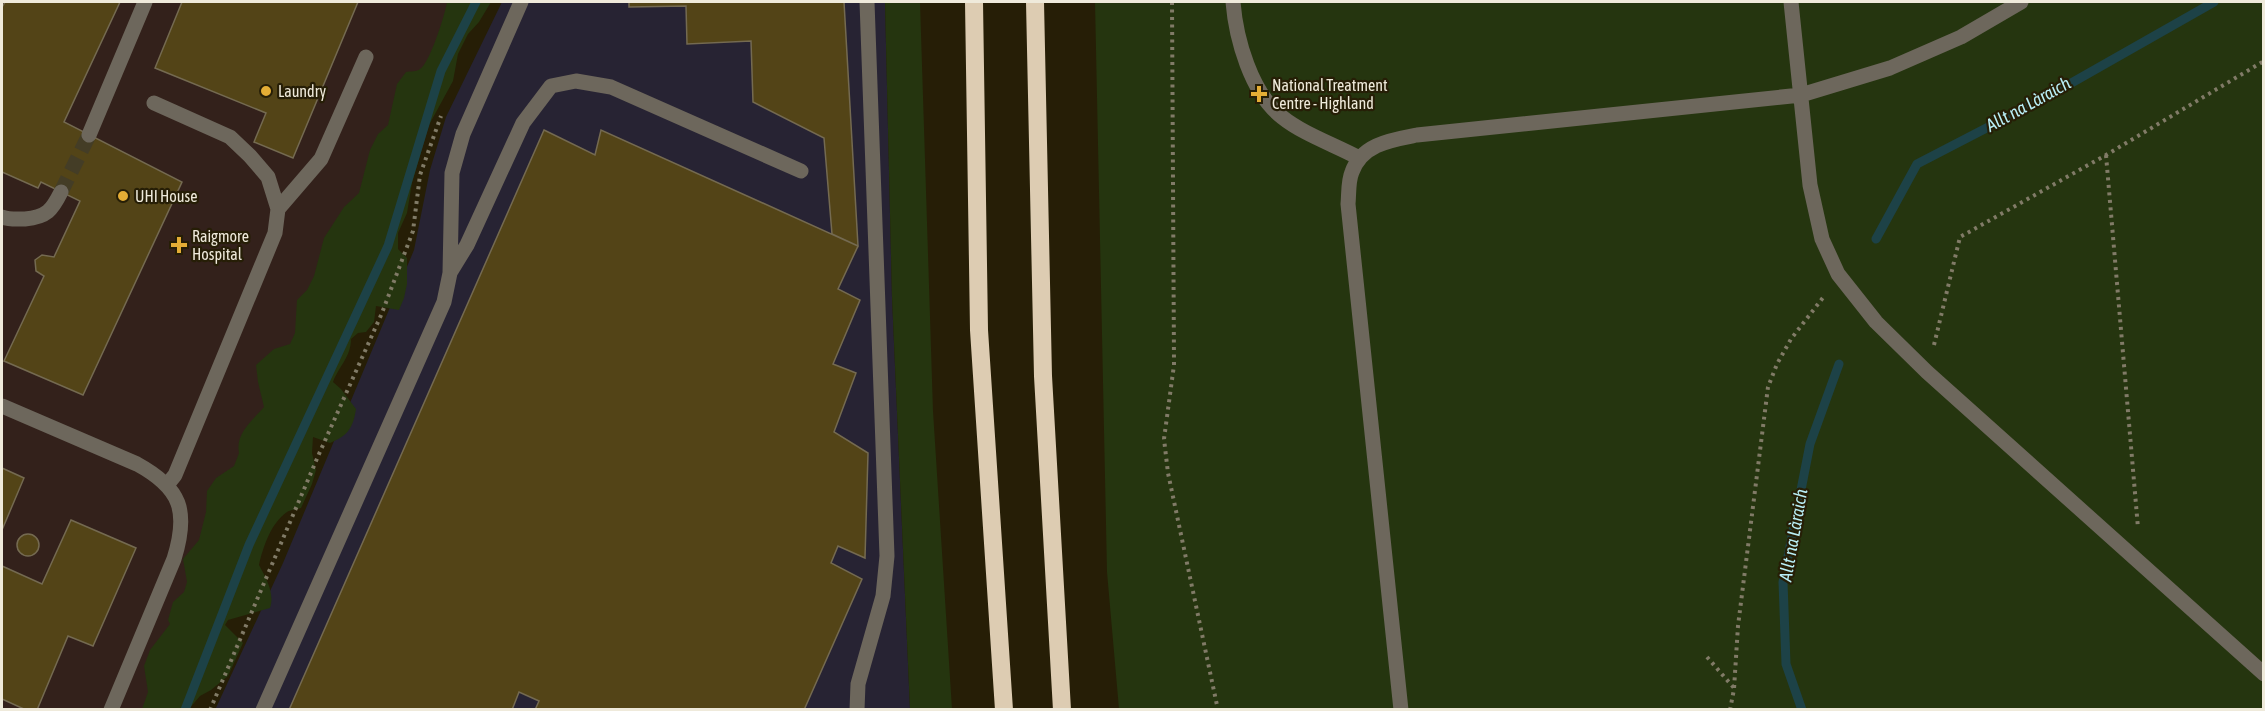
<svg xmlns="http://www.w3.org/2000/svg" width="2265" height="711" font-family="'Asap Condensed',sans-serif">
  <rect width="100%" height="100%" fill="#261e06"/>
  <path fill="#272333" d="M502,2H885L892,297L910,709L215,710L283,563L414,250L430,170L446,117Z"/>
  <path fill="#33211b" d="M2,2H464L159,709H2Z"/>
  <path fill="#25350f" d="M447,2H491L479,22L468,34L458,54L453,81L429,125L412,183L407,213L398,233V249L407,258V284L404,298L399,310L376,306L374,322L366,332L358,333L351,339C351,357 339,366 333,382L341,389L356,409C353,429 347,436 330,443L313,437L312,453L316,470L312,484L301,508C297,509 290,510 287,512C271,523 263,547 259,565C266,578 275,593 270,608L228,620L225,625L243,643L228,676L211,690L200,696L189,709H142L148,692L144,666L150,650L170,624L168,620L173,602L184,592L187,582L183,559L199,540L206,512L207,491L216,478L234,466L239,453C235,433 253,420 264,407L258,382L256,365L274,349L290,344L295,333L297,300L307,290L314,276L324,238L344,207L359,193L370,150L378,134L388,125L397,84L406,72C410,71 417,72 420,69C430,63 445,14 447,2Z
    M885,2H920L933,411L952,709H910L892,297Z
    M1095,2H2263V709H1119L1107,572Z"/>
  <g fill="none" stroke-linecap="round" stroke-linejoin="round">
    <path stroke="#1d4247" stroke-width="9" d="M1876,239L1917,164L2052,94L2214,2
      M185,710L249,545L388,246L441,71L476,2
      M1802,710L1786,664L1783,582L1810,444L1839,364"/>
  </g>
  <path fill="#534417" stroke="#746a51" stroke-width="1.5" d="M5,2H120L64,122L182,182L83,395L4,361L44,276L36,271L35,260L42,255L54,257L80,201L41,182L38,188L2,172V7Z
    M182,2H358L293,158L254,142L266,113L155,68Z
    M629,2H844L858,246L832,234L824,138L753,102L751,41L687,44L686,6L629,7Z
    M544,130L595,155L601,130L858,246L838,289L860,300L833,364L856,373L834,432L868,453L865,558L838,546L831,563L862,579L804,710H535L539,701L519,692L512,710H289Z
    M2,468L24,478L2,530Z
    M71,520L136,548L93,646L68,636L37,710H26L2,699V566L42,584Z
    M17 545a11 11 0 1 1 22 0a11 11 0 1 1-22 0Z"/>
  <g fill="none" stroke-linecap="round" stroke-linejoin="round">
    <path stroke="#443d26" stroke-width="15" stroke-dasharray="15 8" stroke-linecap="butt" d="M61,192L89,135"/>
    <path stroke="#817b67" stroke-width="4" stroke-dasharray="3 4.5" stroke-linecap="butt" d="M1172,2L1174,365L1164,439L1168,473L1218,710
      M2106,155L2138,528
      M1934,345L1960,237L2106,155L2264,61
      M1707,657L1734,688
      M210,710L319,454L382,313L413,231L420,175L441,116
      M1730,710L1734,689L1738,626L1768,387L1777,364L1791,339L1825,295"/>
    <path stroke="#6d675c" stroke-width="15" d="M1233,2C1236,39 1251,93 1282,117C1303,134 1335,145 1359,158
      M1791,2L1810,185L1822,239L1838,274L1876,322L1927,372L2264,674
      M154,103L230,137L250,156L268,177L278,209L275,233L175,475L167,485
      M89,135L145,2
      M278,209L321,159L366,57
      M2,217C10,220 16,219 25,219C47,217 52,210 61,192
      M451,271L467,245L523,123L551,86L576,81L611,87L801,171
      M2,406L137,464C181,488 189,511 174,559L111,710
      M263,710L444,302L450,273L452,173L463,134L521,2
      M857,710L858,684L883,596L887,556L867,2
      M1401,710C1382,541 1367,373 1348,204C1349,194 1348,181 1352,172C1362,144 1391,140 1417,135L1801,95L1890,68L1961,37L2021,2"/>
    <path stroke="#ddccb2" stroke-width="18" d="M974,2L979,330L1004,710
      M1035,2L1043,376L1062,710"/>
  </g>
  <g fill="#e4ad35" stroke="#261e06" stroke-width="2">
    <circle cx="266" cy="91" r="6"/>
    <path d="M1256 85h6v6h6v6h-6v6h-6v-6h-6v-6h6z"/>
    <circle cx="123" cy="196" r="6"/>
    <path d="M176 236h6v6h6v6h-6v6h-6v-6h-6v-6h6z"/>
  </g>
  <g text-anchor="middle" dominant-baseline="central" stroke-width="4.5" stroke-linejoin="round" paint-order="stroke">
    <g font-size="16" fill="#efeadb" stroke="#261e06" text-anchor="start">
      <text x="1272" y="85">National Treatment<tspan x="1272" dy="18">Centre - Highland</tspan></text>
      <text x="278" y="91">Laundry</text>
      <text x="135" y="196">UHI House</text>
      <text x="192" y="236">Raigmore<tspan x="192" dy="18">Hospital</tspan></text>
    </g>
    <g font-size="18" font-style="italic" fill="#b9eef6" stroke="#261e06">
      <text transform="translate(2028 104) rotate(-29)">Allt na Làraich</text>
      <text transform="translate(1793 535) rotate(-80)">Allt na Làraich</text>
    </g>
  </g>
  <rect width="2265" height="711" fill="none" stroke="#efeadb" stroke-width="6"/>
</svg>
